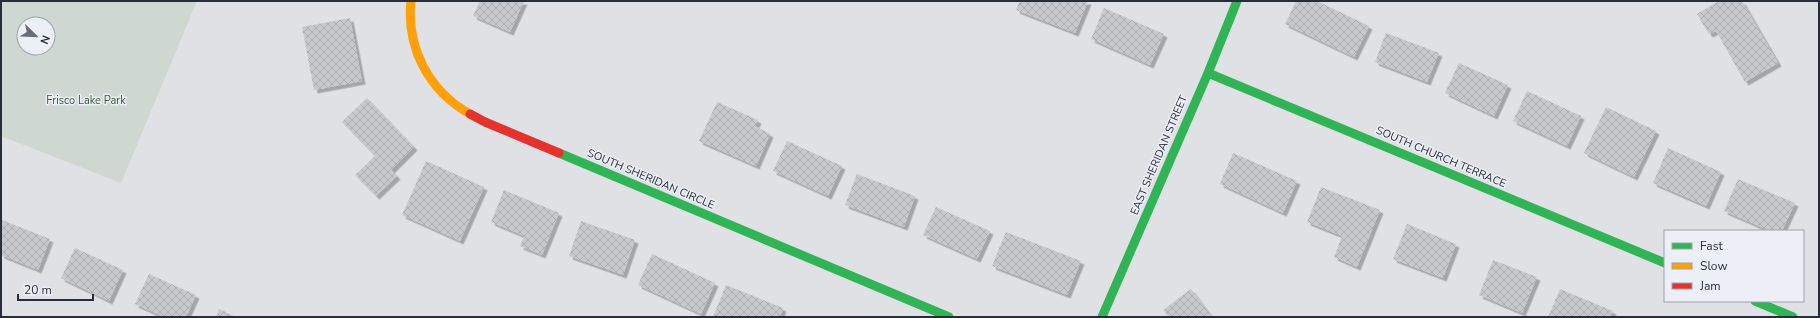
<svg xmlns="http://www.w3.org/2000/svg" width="1820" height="318" font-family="'Nunito Sans',sans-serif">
  <defs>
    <pattern id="building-cross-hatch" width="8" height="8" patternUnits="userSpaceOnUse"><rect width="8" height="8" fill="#c7c9cd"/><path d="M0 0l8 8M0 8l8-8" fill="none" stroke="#abadb1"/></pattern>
    <filter id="shadow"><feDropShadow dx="3.5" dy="3.5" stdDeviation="0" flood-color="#0004"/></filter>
  </defs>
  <rect width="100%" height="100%" fill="#dfe1e5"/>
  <path fill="#ced8d0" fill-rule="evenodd" d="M1,1H197L121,183L1,136ZM24,24H48V48H24Z"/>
  <path fill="url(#building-cross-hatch)" filter="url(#shadow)" d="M480,1H524L510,32L473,16Z
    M1020,1H1088L1075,33L1016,10Z
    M1296,1H1317L1369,26L1354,57L1285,24Z
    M1719,1H1742L1778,63L1745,82L1716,31L1709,34L1697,14Z
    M1104,8L1164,34L1150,65L1091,39Z
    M350,18L362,81L314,90L302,27Z
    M1386,33L1439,53L1427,82L1375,62Z
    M1459,63L1508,85L1494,116L1445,93Z
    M1527,91L1581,116L1567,146L1513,121Z
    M367,98L414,147L391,170L397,176L376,196L355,175L375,156L342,122Z
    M717,102L758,120L755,126L770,134L756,166L699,141Z
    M1606,107L1656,131L1634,177L1584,153Z
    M787,141L842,166L828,196L773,171Z
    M1668,148L1721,172L1706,206L1653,183Z
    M1233,153L1297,181L1283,213L1220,184Z
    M426,161L484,187L460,241L402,215Z
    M857,174L915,196L904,227L845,205Z
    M1738,179L1795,203L1782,231H1770L1724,211Z
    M1321,187L1380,210L1357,267L1334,257L1342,236L1307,222Z
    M504,190L559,213L542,255L520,246L524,236L491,222Z
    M936,207L990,231L977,259L923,235Z
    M2,220L50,239L38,270L1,255Z
    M581,221L635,240L623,275L569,256Z
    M1407,224L1456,244L1443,278L1393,259Z
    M1006,232L1081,261L1067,295L992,266Z
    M75,248L123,270L109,301L61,278Z
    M652,254L715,283L701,314L638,285Z
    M1493,260L1537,277L1522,313L1479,295Z
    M149,274L196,295L186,317H164L135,304Z
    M726,285L783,308L780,317H713Z
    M1191,289L1212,317H1169L1163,310Z
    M1560,289L1613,311L1610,317H1548Z
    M219,309L236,317H216Z"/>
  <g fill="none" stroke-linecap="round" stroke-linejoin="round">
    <path stroke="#30b455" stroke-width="9" d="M1208,73L1665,263
      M559,153L949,317
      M1755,301L1793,317
      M1102,317L1208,73L1237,1"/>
    <path stroke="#ff9f0a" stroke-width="9" d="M411,1C406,48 429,91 470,114"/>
    <path stroke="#e5322d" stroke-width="9" d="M470,114L485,122L559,153"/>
  </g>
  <g text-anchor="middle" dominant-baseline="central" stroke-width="3" stroke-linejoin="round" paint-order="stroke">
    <g font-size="11" fill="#385934" stroke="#eceff5">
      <text x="86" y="100">Frisco Lake Park</text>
    </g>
    <g font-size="11" fill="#272d3d" stroke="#eceff5">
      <text transform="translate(1159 155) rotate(-67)">EAST SHERIDAN STREET</text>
      <text transform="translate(1441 157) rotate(23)">SOUTH CHURCH TERRACE</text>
      <text transform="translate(651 179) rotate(23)">SOUTH SHERIDAN CIRCLE</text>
    </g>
  </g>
  <rect width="1820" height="318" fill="none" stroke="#272d3d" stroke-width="4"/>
  <rect x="1664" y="230" width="140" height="72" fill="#eceff5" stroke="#9da1ab"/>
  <rect x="1672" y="243" width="20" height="6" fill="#30b455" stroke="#9da1ab"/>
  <text x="1700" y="250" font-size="12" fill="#272d3d">Fast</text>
  <rect x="1672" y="263" width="20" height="6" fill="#ff9f0a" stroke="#9da1ab"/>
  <text x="1700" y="270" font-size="12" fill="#272d3d">Slow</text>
  <rect x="1672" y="283" width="20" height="6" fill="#e5322d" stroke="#9da1ab"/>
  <text x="1700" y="290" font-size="12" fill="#272d3d">Jam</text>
  <g transform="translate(36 36) rotate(113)"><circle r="19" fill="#eceff5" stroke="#9da1ab"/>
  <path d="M0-3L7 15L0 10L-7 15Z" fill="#676c78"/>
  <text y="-6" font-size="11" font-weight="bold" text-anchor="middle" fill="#272d3d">N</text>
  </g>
  <path d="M18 294v6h75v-6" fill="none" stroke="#272d3d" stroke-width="2"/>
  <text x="24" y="294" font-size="12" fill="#272d3d" stroke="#eceff5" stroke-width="3" paint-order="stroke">20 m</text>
</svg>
